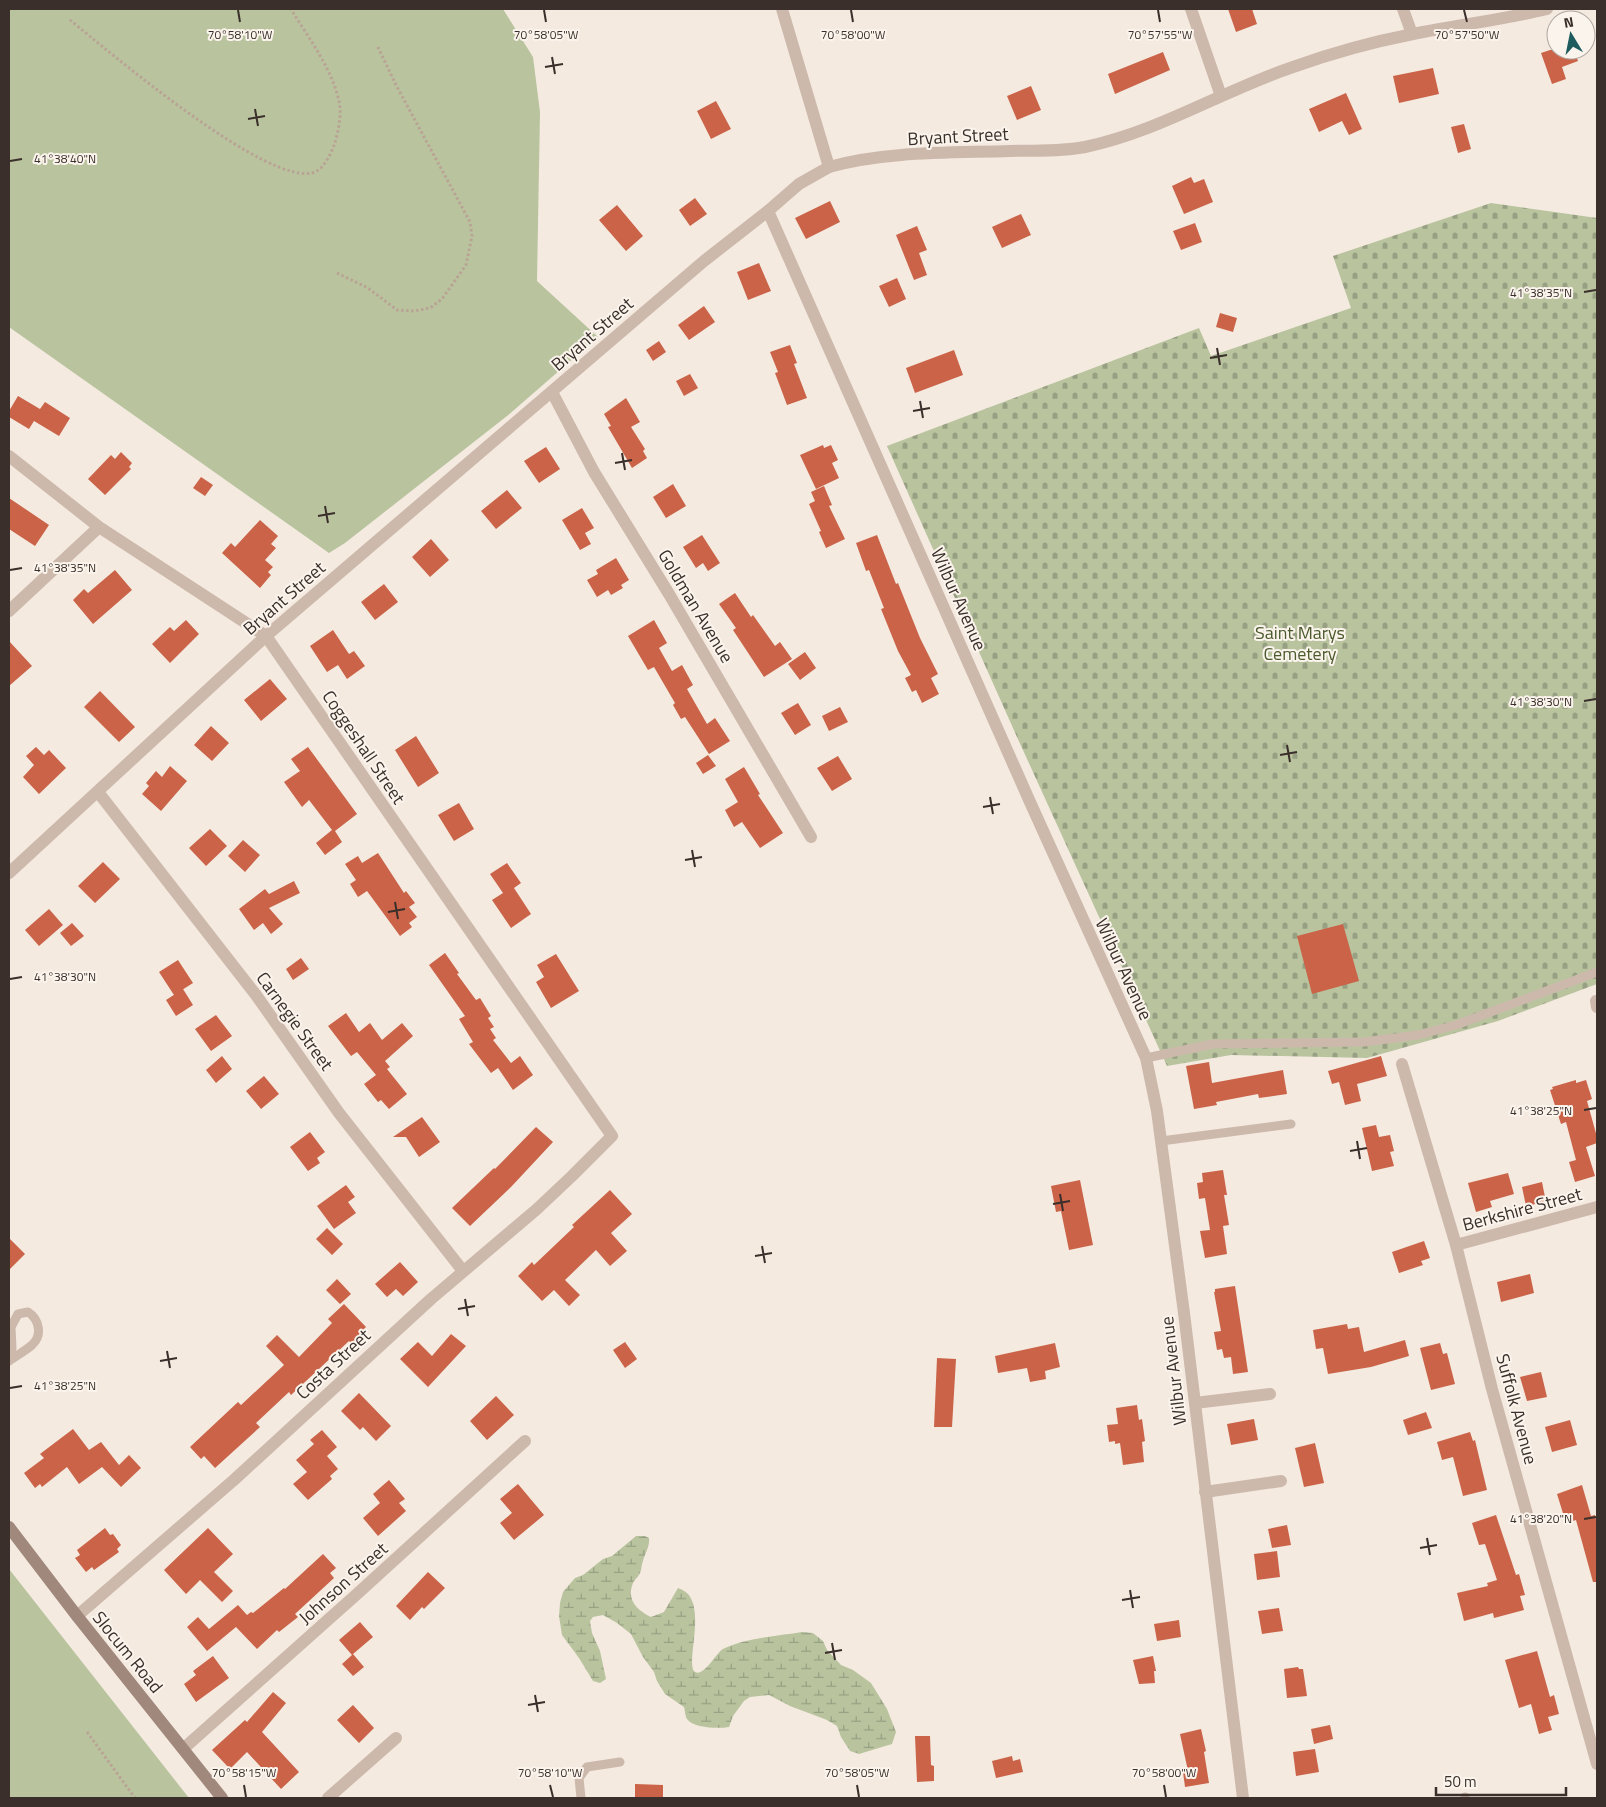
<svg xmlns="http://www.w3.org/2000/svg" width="1606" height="1807" font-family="'Titillium Web',sans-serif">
  <defs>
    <pattern id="wetland-marsh" width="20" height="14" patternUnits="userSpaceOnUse" patternTransform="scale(1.25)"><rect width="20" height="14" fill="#b9c49f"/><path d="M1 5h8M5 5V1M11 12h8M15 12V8" fill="none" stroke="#97a082"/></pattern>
    <pattern id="cemetery-stones" width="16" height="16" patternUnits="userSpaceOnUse" patternTransform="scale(1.25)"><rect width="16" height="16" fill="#b9c49f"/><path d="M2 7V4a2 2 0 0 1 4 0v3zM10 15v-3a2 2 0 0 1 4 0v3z" fill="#97a082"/></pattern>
  </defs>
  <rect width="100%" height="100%" fill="#f4eae0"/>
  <path fill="#b9c49f" d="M9,9H503L533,57L540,112L537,281L598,337L507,416L345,543L329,553L9,327Z
    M9,1569L189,1798H9Z"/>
  <path fill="url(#wetland-marsh)" d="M636,1536H645L649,1538C650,1547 645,1553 643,1561C641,1565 642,1569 640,1573C639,1576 635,1579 633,1583C626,1600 637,1610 651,1617L664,1612L678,1588C681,1589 685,1591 688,1594C705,1614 685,1665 695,1672C704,1677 716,1653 723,1649C744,1638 778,1636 802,1632L813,1633L823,1641L827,1650L841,1665L853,1670L871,1683L887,1709L896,1732L892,1744L859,1754L850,1751L841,1737L837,1726L827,1720L790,1706L769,1695L750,1697L744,1701L733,1716L729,1727C719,1729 693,1728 687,1719C685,1716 685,1710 684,1707L665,1694L657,1681L654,1672L643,1657L631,1634L617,1623L603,1615L593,1617L590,1621L592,1633L600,1651L606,1679L600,1683L593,1681L579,1658L562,1635L559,1616L560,1603L563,1592L575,1578L583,1575L603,1559L612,1556Z"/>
  <path fill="url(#cemetery-stones)" d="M1491,203L1597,218V984L1498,1021L1367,1058L1231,1055L1167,1066L1017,737L887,446L1199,328L1211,356L1351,308L1333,256Z"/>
  <path fill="#ca6348" d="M1228,9H1252L1257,24L1236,32Z
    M1550,50H1574L1578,61L1562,67L1566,79L1552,84L1541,53Z
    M1163,52L1170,70L1115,94L1108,74Z
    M1433,68L1439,94L1399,103L1393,76Z
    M1031,86L1041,110L1017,120L1007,96Z
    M1346,93L1362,129L1349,135L1342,121L1319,132L1309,109Z
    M716,101L731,129L711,139L697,111Z
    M1464,124L1471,149L1458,153L1451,127Z
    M1191,177L1194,183L1204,179L1213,202L1184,214L1172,186Z
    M695,198L707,214L690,226L679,210Z
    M830,201L840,222L806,239L795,218Z
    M617,205L643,236L626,251L599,220Z
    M1021,214L1031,235L1002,248L992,227Z
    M1195,223L1202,242L1181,250L1173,231Z
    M917,226L927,250L919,253L927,275L914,280L896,235Z
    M759,263L771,291L748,300L737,272Z
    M897,278L906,299L889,307L879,286Z
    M704,306L715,322L689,340L678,325Z
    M1220,313L1237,318L1233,332L1216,327Z
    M659,341L666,352L653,361L646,350Z
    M790,345L797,363L794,364L807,398L787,405L775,373L778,372L770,352Z
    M954,350L963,375L915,393L906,368Z
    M690,374L698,388L684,396L676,381Z
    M18,396L40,409L45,402L70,418L59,436L34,421L29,429L9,417V411Z
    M626,398L640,422L631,427L645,449L643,451L647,458L632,468L608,427L611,426L604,414Z
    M823,445L824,448L831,445L838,460L832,463L839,478L816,489L800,455Z
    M546,447L560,469L539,483L524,461Z
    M121,452L132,463L129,467L131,469L105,495L88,479L111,455L115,459Z
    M201,477L213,485L205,496L193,488Z
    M673,484L686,506L666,518L653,497Z
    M824,486L832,505L829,506L845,539L826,548L819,532L821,531L809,504L815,501L811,492Z
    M507,490L522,508L496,529L481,511Z
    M9,498L49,525L35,546L9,529Z
    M582,508L594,528L585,533L591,544L580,550L562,520Z
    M260,520L278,536L271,544L276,548L265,560L273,567L268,572L271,575L260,588L222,553L231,543L235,547Z
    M702,535L720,563L708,571L703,563L696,568L683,547Z
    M877,535L896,584L898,583L920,638L938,674L931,678L939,694L922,703L916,690L912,692L905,678L911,675L898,651L881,609L884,608L869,570L866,571L856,543Z
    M431,539L449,560L430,577L412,557Z
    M616,558L629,580L621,585L623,588L611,595L608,590L597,597L587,580L598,574L596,570Z
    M115,570L132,590L93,624L73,600L84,589L88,593Z
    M384,584L398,602L375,620L361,602Z
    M735,593L751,617L753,615L775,646L780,642L792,659L764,677L733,630L736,628L719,604Z
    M186,620L199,634L170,663L152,644L170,627L174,631Z
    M654,620L667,643L659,648L672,671L682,665L693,685L687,689L707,724L715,718L730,741L709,754L685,717L681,719L673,705L675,703L654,667L648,670L628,636Z
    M333,630L349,654L354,651L365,666L347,679L338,665L327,672L310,646Z
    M9,641L32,666L9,686Z
    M805,652L816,668L800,680L788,664Z
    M270,679L287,699L261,721L244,700Z
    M100,691L135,727L119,742L84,707Z
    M798,703L811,725L795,735L781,713Z
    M840,707L848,722L829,731L822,716Z
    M211,726L229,743L212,761L194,745Z
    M416,736L439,773L418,787L395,750Z
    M36,747L44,755L49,750L66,768L39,794L23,777L34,765L26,756Z
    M308,747L357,814L335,831L342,842L325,855L316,843L332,830L309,800L302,807L284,782L300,771L291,759Z
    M708,755L716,766L703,774L696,763Z
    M838,756L852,779L832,791L817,768Z
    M170,766L187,781L161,811L142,794L149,786L146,783L156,771L162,777Z
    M744,767L760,794L758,795L783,833L760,848L742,822L734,827L725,810L738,802L725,779Z
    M459,803L474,829L454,841L438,815Z
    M210,829L227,846L206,866L189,848Z
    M243,840L260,855L245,872L228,856Z
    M378,853L404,893L406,891L415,903L409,907L417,917L409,923L412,927L400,936L367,891L358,897L350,884L356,880L345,864L358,856L362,863Z
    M103,862L120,879L95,903L78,886Z
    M507,863L521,883L514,888L531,914L511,928L492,900L503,893L490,874Z
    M294,881L300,893L269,908L283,924L271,934L263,923L254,930L239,909L265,889L269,894Z
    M49,909L63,925L39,946L25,930Z
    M72,923L84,936L71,946L60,933Z
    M1343,924L1359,981L1312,994L1297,936Z
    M445,953L459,973L457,974L476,1000L480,998L491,1016L488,1018L494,1027L490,1029L496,1038L493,1040L511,1063L520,1056L533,1075L513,1090L498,1068L491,1073L469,1044L473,1042L459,1019L465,1016L429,965Z
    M556,954L579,991L551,1008L536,982L544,977L537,965Z
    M301,958L309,969L293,980L286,969Z
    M178,960L193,983L174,995L159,972Z
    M183,989L193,1005L176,1016L166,1000Z
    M346,1013L359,1032L370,1023L382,1040L402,1023L413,1036L385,1061L390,1067L387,1069L407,1094L389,1109L381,1100L378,1102L364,1084L376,1075L357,1052L351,1056L328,1026Z
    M216,1015L232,1036L211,1051L195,1029Z
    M222,1056L232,1069L216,1083L206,1070Z
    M1381,1056L1387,1076L1357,1084L1361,1101L1345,1105L1339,1082L1332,1084L1328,1071Z
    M1209,1062L1212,1083L1283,1070L1287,1094L1259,1098L1258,1094L1216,1102L1217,1105L1194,1109L1186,1066Z
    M264,1076L279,1094L261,1109L246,1091Z
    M1576,1080V1083L1586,1080L1592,1099L1587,1101L1597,1137V1143L1586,1147L1595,1176L1575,1182L1569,1162L1576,1160L1566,1122L1561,1124L1550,1090L1553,1089L1552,1087Z
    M422,1117L440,1142L419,1157L406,1137H393Z
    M1376,1125L1379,1137L1390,1135L1394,1151L1390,1152L1394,1166L1372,1171L1362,1128Z
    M536,1127L553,1142L511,1187L470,1226L452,1208L494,1168L495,1169Z
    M310,1132L325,1152L317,1158L320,1163L308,1171L290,1147Z
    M1223,1170L1227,1195H1224L1229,1225L1223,1226L1227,1254L1205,1258L1200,1231L1210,1230L1205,1198L1199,1199L1197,1183L1203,1182L1202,1173Z
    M1508,1173L1514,1194L1490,1201L1492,1207L1476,1212L1468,1183Z
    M1080,1180L1093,1245L1069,1250L1061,1211L1056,1212L1051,1186Z
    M1542,1182L1546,1202L1526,1206L1522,1187Z
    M346,1185L355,1197L348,1202L356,1213L334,1229L317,1206Z
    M610,1190L632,1214L611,1233L627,1251L610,1266L596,1250L565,1280L580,1295L569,1306L554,1290L542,1301L518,1276L532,1262L534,1265L574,1227L572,1225Z
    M327,1228L343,1244L332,1255L316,1239Z
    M9,1238L25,1254L9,1270Z
    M1424,1241L1430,1258L1421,1261L1423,1265L1399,1273L1392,1252Z
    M400,1262L418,1282L403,1296L396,1289L387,1297L375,1284Z
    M1530,1274L1534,1293L1501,1302L1497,1282Z
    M337,1279L351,1294L340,1304L326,1290Z
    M1235,1286L1248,1372L1233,1374L1231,1357L1224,1358L1222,1349L1217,1350L1214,1332L1221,1331L1214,1292H1215V1289Z
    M344,1304L366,1327L363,1330L366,1332L353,1345L349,1341L291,1395L289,1392L256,1423L260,1427L215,1468L204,1456L201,1459L190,1447L238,1402L241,1405L284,1365L266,1346L277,1335L299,1357L332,1323L328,1319Z
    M1347,1324L1348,1329L1359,1327L1364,1352L1405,1340L1409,1356L1371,1367L1328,1374L1323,1348L1316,1349L1313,1330Z
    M451,1334L466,1346L428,1387L400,1359L418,1342L432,1356Z
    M625,1342L637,1359L625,1368L613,1350Z
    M1055,1343L1060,1367L1045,1371L1046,1379L1030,1382L1027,1368L998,1373L995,1356Z
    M1440,1343L1443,1354L1447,1353L1455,1384L1431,1390L1420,1348Z
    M937,1358L956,1359L952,1427H934Z
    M1541,1372L1547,1397L1527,1401L1520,1377Z
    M359,1393L391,1426L376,1441L363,1427L360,1430L341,1411Z
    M496,1396L514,1415L487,1440L470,1421Z
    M1137,1405L1139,1420L1142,1419L1145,1441L1142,1442L1144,1462L1123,1465L1120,1443L1115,1444V1441L1109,1442L1107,1425L1118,1424L1116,1408Z
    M1426,1412L1432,1428L1408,1435L1403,1420Z
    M1254,1419L1258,1440L1231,1445L1227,1424Z
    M1570,1420L1577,1445L1552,1452L1545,1427Z
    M73,1429L89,1450L101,1442L119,1465L129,1455L141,1468L121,1487L102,1467L79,1484L67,1467L42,1487L40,1484L35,1488L24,1473L44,1458L40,1454Z
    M322,1430L337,1447L327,1456L338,1469L330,1476L332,1479L308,1500L293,1484L307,1472L296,1460L314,1444L310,1440Z
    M1470,1432L1473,1441L1475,1440L1487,1490L1463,1496L1453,1457L1442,1460L1437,1442Z
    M1315,1443L1324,1483L1304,1487L1295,1448Z
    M389,1480L405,1499L399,1503L406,1511L378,1536L363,1518L380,1503L373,1494Z
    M518,1484L544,1515L514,1540L500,1523L512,1513L500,1499Z
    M1582,1485L1591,1516L1595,1515L1597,1524V1582H1593L1576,1520L1566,1523L1557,1494Z
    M1496,1515L1516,1575L1519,1574L1525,1595L1520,1596L1524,1610L1494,1618L1493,1613L1464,1621L1457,1593L1488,1586L1487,1583L1497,1580L1485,1544L1479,1545L1472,1523Z
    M1287,1525L1291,1545L1272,1548L1268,1529Z
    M105,1528L110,1535L113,1534L121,1545L117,1549L119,1552L94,1570L92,1567L86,1572L75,1558L80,1555L77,1550Z
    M208,1528L233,1554L214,1572L233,1591L222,1602L200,1580L186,1594L164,1570Z
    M1277,1551L1280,1577L1257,1580L1254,1554Z
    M323,1554L336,1568L330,1573L334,1578L295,1614L298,1617L279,1632L277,1630L257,1649L236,1627L207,1651L187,1627L198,1617L209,1629L238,1605L247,1615L251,1612L253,1613L284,1588L285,1589Z
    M428,1572L445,1588L424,1609L422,1607L410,1620L396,1606Z
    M1279,1608L1283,1631L1262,1634L1258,1611Z
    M1179,1620L1181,1637L1157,1641L1154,1624Z
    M360,1622L373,1637L353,1654L364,1667L353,1676L342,1664L352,1655L339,1640Z
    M1537,1651L1550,1697L1554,1695L1559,1714L1548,1717L1552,1730L1539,1734L1531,1704L1519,1708L1505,1660Z
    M213,1656L229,1678L196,1702L184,1684L196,1675L193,1671Z
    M1153,1656L1156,1671H1154L1155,1683L1139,1684L1133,1660Z
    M1298,1667L1299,1669H1303L1307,1696L1287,1698L1284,1669Z
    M273,1692L286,1703L262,1732L299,1772L281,1789L247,1752L230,1769L212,1750L245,1720L247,1722Z
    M353,1705L374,1728L359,1743L337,1720Z
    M1330,1725L1333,1739L1314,1744L1311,1729Z
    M1201,1729L1206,1751L1204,1752L1209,1783L1185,1787L1183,1772L1188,1771L1180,1734Z
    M915,1736H930L931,1765L934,1766V1781L917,1782Z
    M1315,1749L1319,1772L1296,1776L1293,1752Z
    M1012,1756L1013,1761L1020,1759L1023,1772L996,1778L992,1761Z
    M635,1784L663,1785V1798H635Z"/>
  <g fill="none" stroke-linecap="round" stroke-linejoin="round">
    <path stroke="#b9a395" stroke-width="3" stroke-dasharray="2.5 2.5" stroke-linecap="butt" d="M70,20C107,50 271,190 315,172C324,168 331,154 334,145C338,134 341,118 340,107C335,72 309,39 291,9
      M337,273L368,288L397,310L414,311L430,308L442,299L466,265L472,236L470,222L396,85L377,45
      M87,1732L135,1798"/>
    <path stroke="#cdb9ab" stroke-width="9" d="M1146,1058L1213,1044L1364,1042L1418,1035L1456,1025L1597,972
      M1161,1141L1291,1124
      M9,1357L12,1348L11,1327L18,1314L28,1312C39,1319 43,1335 32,1345C25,1351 16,1356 9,1361
      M1465,1797V1798
      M581,1798L579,1778L587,1767L620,1762"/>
    <path stroke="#cdb9ab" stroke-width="12" d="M1191,9L1221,96
      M1403,9L1412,34
      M829,167C885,151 951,153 1010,151C1035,150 1060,152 1085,147C1158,132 1222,91 1293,67C1332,53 1372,42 1413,34C1457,25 1502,20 1547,9
      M552,392L594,472L669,594L811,837
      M9,456L99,527L266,636L612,1136L572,1176L537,1209L431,1299L235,1479L77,1616
      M9,611L99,527
      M98,792L256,995L339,1113L463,1271
      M9,873L266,636L704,261L768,211
      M1596,1001L1597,1007
      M1402,1064L1456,1245L1492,1389L1597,1764
      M1456,1245L1597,1207
      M1195,1403L1270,1394
      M1205,1492L1281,1481
      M183,1749L357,1594L525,1441
      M328,1798L396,1738"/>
    <path stroke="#cdb9ab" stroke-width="12" d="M782,9L829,167L799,184L768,211L1030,802L1146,1058L1157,1111L1184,1313L1243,1798"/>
    <path stroke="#a1887c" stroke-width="12" d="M9,1527L77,1616L222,1798"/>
  </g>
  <path fill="none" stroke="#3a2f2a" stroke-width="2" d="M238,10L240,22M544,10L546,22M851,10L853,22M1158,10L1160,22M1464,10L1467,22M552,57L555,74M545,67L563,64M255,109L258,126M248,119L265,116M10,161L22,159M1584,292L1596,290M1217,348L1220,365M1210,358L1227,355M920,401L923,418M913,411L930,408M622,453L625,470M615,463L632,460M325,506L328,523M318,516L335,513M10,570L22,568M1584,701L1596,699M1287,745L1290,762M1280,755L1297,752M990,797L993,814M983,807L1000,804M692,850L695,867M685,860L702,857M395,902L398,919M388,912L405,909M10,979L22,977M1584,1110L1596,1108M1357,1141L1360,1159M1350,1151L1367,1148M1060,1194L1063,1211M1053,1204L1070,1201M762,1246L765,1263M755,1256L772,1253M465,1299L468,1316M458,1309L475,1306M167,1351L170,1368M160,1361L177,1358M10,1388L22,1386M1584,1519L1596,1517M1427,1538L1430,1555M1420,1548L1437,1545M1130,1590L1133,1608M1122,1600L1140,1597M832,1643L835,1660M825,1653L842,1650M535,1695L538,1712M528,1705L545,1702M244,1785L246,1797M550,1785L553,1797M857,1785L859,1797M1164,1785L1166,1797"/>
  <g text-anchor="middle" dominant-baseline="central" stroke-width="4" stroke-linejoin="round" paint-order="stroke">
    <g font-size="18" fill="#3a2f2a" stroke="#fbf4ed">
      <text transform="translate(958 136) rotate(-3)">Bryant Street</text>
      <text transform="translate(592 334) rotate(-41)">Bryant Street</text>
      <text transform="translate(284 598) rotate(-41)">Bryant Street</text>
      <text transform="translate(959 599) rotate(66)">Wilbur Avenue</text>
      <text transform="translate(696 606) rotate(59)">Goldman Avenue</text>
      <text transform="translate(364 747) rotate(56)">Coggeshall Street</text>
      <text transform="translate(1124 969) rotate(65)">Wilbur Avenue</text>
      <text transform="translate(295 1021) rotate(54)">Carnegie Street</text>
      <text transform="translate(1522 1209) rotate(-15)">Berkshire Street</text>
      <text transform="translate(333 1364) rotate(-43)">Costa Street</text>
      <text transform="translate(1173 1371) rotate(-97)">Wilbur Avenue</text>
      <text transform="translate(1517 1409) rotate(75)">Suffolk Avenue</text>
      <text transform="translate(343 1583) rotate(-42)">Johnson Street</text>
      <text transform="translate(128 1652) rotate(51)">Slocum Road</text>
    </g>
    <g font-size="18" fill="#4b5a2d" stroke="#fbf4ed">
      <text x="1300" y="632">Saint Marys<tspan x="1300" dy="21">Cemetery</tspan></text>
    </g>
  </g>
  <g font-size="12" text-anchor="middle" fill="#3a2f2a" stroke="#fbf4ed" stroke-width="4" stroke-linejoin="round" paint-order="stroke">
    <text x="1467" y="39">70°57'50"W</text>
    <text x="240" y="39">70°58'10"W</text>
    <text x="546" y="39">70°58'05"W</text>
    <text x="853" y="39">70°58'00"W</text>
    <text x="1160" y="39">70°57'55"W</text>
    <text x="65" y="163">41°38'40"N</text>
    <text x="1541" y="297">41°38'35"N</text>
    <text x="65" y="572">41°38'35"N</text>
    <text x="1541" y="706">41°38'30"N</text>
    <text x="65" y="981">41°38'30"N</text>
    <text x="1541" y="1115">41°38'25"N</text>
    <text x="65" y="1390">41°38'25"N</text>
    <text x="1541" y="1523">41°38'20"N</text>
    <text x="244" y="1777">70°58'15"W</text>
    <text x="550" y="1777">70°58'10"W</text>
    <text x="857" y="1777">70°58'05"W</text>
    <text x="1164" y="1777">70°58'00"W</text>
  </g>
  <rect width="1606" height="1807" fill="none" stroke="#3a2f2a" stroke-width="20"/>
  <g transform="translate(1571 35) rotate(350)"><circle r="24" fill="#fbf4ed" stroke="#aea59f"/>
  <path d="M0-4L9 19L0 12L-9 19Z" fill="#1e5c5e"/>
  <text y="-8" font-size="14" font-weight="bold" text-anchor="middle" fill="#3a2f2a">N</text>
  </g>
  <path d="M1436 1787v8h130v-8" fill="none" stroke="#3a2f2a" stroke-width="2.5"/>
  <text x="1444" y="1787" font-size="15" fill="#3a2f2a" stroke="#fbf4ed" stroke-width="4" paint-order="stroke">50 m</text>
</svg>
